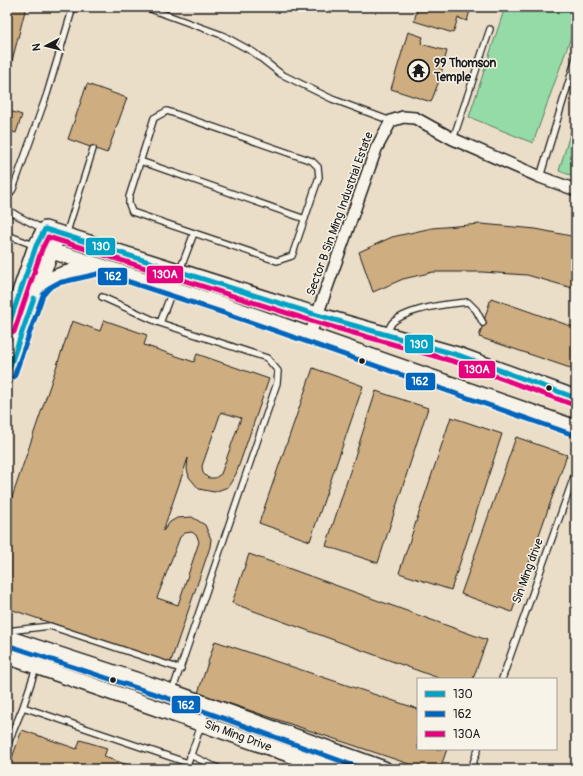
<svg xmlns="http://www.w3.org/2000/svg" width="583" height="776" font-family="Pangolin,sans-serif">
  <rect width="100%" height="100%" fill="#ebdec9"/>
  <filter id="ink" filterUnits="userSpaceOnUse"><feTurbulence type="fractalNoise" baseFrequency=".025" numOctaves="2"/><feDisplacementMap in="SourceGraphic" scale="8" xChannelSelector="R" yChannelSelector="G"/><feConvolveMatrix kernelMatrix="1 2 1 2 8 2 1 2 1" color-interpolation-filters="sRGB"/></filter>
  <g filter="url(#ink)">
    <path fill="#95dba8" stroke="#587c62" d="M505,7H570L576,9V23L533,143L469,117Z
      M576,113V177L559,171Z"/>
    <path fill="#ceae81" stroke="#1c1c1c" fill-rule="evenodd" d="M7,7H26L7,80Z
      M418,7H471L467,21L458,18L453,33L414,21Z
      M408,32L423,37L421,44L447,51L439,81L431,102L391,89Z
      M87,84L127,98L107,153L68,139Z
      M7,110L22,115L16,133L7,130Z
      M481,224L536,229L576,237V289L527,275L482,272H433L403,279L373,292L359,252L392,237L432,228Z
      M491,298L576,328V370L479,337Z
      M104,320L147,335L144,345L194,362L197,354L269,379L236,474L228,487L214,492L199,489L189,477L187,469L188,458L163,531L170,522L177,518L192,517L205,525L211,539L210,547L170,664L7,608V512L72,321L100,331ZM221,412L241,418L221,474L215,478H208L203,473L202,466ZM192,532L197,536L199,542L178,605L157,598L180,537L185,533Z
      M313,368L363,386L310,541L259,523Z
      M376,391L428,408L378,563L326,546Z
      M451,417L502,434L451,590L399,573Z
      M516,437L567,455L512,612L461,594Z
      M249,554L487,640L473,679H441L232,603Z
      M215,641L418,709V749H447L440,769H424L198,693Z
      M22,730L77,749L80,740L107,748L104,757L140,769H8Z"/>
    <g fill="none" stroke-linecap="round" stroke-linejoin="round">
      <defs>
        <path id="lane" d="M145,7L222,35L253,52L281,74L332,99L391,121
          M167,111L312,161L318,167L319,177L292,256L277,261L132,212L129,204V197L154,118Z
          M453,139L490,29
          M140,161L305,219
          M540,177L576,58
          M7,197L13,189L47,94L73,7
          M7,209L18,216L43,229
          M7,235L36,246
          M66,235L93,149
          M102,297L160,323L267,358L278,371L277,383L172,692
          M160,323L194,233
          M386,334C388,331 390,326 392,323C408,308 447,304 468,302L476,310L483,323
          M7,631L50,626L181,669
          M502,679L576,471
          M23,707L188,763
          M7,746L23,707L42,650
          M190,755L220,769
          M186,769L208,705
          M293,769L303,741
          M471,769L478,749"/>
        <path id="street" d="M310,335L376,149L391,121L403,117L415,118L453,139L540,177L576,190"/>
        <path id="secondary" d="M36,246L226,306L576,428
          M37,291C54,273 75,271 98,267
          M7,330L36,246L45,229L317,315L461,356L576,398
          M7,375L44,269L55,242
          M7,638L172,692L384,769
          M7,656L332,769"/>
      </defs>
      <use href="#lane" stroke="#1c1c1c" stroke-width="8"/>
      <use href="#street" stroke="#1c1c1c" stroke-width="14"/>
      <use href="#secondary" stroke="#1c1c1c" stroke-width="18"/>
      <use href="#lane" stroke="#f7f3e8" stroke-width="5.5"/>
      <use href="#street" stroke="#f7f3e8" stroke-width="11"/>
      <use href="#secondary" stroke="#f7f3e8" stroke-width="15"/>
      <defs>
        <path id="bus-1" d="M7,330L36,246L45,229L317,315L461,356L576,398
          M7,375L34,298"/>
        <path id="bus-2" d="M14,377L43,295L49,288L58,283L102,273L224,313L574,435
          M7,645L170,699L363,769"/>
        <path id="bus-3" d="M14,332L42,249L48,237L315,322L459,363L574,405"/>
      </defs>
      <use href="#bus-1" stroke="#f7f3e8" stroke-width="8"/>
      <use href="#bus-2" stroke="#f7f3e8" stroke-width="8"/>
      <use href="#bus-3" stroke="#f7f3e8" stroke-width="8"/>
      <use href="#bus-1" stroke="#01a2c5" stroke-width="5"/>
      <use href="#bus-2" stroke="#0065bd" stroke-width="5"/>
      <use href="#bus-3" stroke="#e5007d" stroke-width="5"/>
    </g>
  </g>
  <defs>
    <symbol id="temple-ring" viewBox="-11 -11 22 22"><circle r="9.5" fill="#f7f3e8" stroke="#1c1c1c" stroke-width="1.5"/><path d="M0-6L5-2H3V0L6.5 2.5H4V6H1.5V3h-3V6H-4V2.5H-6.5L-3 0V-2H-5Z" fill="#1c1c1c"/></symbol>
  </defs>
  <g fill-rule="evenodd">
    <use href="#temple-ring" x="406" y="58" width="25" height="25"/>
  </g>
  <g fill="#1c1c1c" stroke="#f7f3e8" stroke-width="1.5">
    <circle cx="362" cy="361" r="3.5"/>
    <circle cx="549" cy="388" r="3.5"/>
    <circle cx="113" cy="680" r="3.5"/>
  </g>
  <g text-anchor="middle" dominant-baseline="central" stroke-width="3" stroke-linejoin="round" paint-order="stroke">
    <g font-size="12" font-weight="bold" fill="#1c1c1c" stroke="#f7f3e8" text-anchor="start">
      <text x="434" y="63">99 Thomson<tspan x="434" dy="14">Temple</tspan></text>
    </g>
    <g font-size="12" fill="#1c1c1c" stroke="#f7f3e8">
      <text transform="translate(340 214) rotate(-70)">Sector B Sin Ming Industrial Estate</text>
      <text transform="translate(528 571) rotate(-70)">Sin Ming drive</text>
      <text transform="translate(238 736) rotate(20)">Sin Ming Drive</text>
    </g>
  </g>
  <g stroke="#f7f3e8" stroke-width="1.5">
    <rect x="85" y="237" width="31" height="19" rx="4" fill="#01a2c5"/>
    <rect x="146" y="265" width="38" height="19" rx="4" fill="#e5007d"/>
    <rect x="97" y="267" width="31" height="19" rx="4" fill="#0065bd"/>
    <rect x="404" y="334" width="30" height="20" rx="4" fill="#01a2c5"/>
    <rect x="458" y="360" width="38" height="19" rx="4" fill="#e5007d"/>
    <rect x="405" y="372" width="31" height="19" rx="4" fill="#0065bd"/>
    <rect x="171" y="695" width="30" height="19" rx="4" fill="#0065bd"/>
  </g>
  <g font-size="11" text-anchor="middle" font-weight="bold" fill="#fff">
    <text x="101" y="250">130</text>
    <text x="165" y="278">130A</text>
    <text x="113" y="280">162</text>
    <text x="419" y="348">130</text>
    <text x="477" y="373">130A</text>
    <text x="420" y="385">162</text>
    <text x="186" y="709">162</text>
  </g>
  <rect width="583" height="776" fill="none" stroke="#f7f3e8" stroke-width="24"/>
  <rect x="12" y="12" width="559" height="752" fill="none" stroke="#1c1c1c" stroke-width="1.5" filter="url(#ink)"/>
  <rect x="417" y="678" width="140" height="72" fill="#f7f3e8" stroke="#9f9d96"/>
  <rect x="425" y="691" width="20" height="6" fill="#01a2c5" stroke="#9f9d96"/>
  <text x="453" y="698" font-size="12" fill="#1c1c1c">130</text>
  <rect x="425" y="711" width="20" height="6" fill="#0065bd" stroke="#9f9d96"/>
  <text x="453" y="718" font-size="12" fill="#1c1c1c">162</text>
  <rect x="425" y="731" width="20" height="6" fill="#e5007d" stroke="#9f9d96"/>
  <text x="453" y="738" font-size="12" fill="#1c1c1c">130A</text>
  <g transform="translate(46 46) rotate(263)" stroke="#f7f3e8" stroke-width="3" paint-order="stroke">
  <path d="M0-3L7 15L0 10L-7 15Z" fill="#1c1c1c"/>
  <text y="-6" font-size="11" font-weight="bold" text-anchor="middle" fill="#1c1c1c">N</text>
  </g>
</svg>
